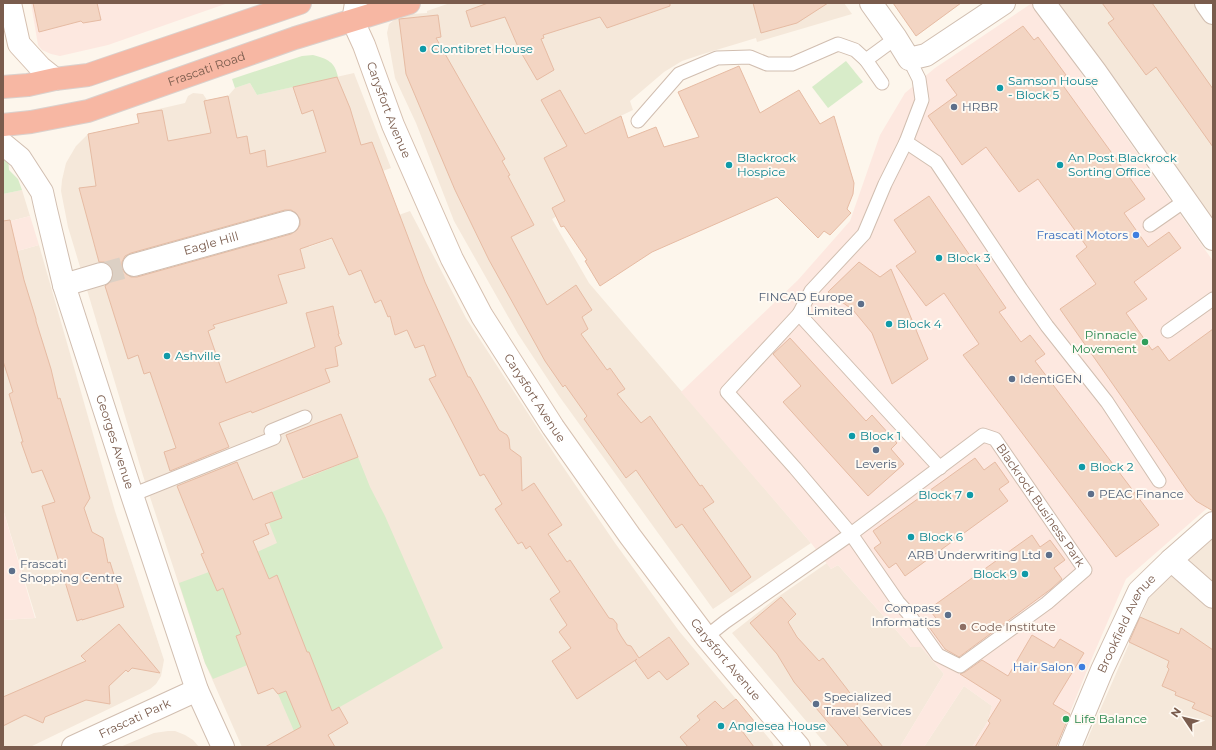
<svg xmlns="http://www.w3.org/2000/svg" width="1216" height="750" font-family="Montserrat,sans-serif">
  <style>
    .residential { fill: #f5e8da }
    .commercial { fill: #fde8e0 }
    .green { fill: #d8ecc9 }
    .building { fill: #f3d5c3; stroke: #e6bba3; fill-rule: evenodd }
    .lines { fill: none; stroke-linecap: round; stroke-linejoin: round }
    .street-tunnel { stroke: #dcd0c4; stroke-width: 22; stroke-dasharray: 22 11; stroke-linecap: butt }
    .lane-casing { stroke: #d1beb0; stroke-width: 15 }
    .street-casing { stroke: #d1beb0; stroke-width: 24 }
    .secondary-casing { stroke: #d6c0b0; stroke-width: 24 }
    .highway-casing { stroke: #dad1cd; stroke-width: 24 }
    .lane { stroke: #fff; stroke-width: 13 }
    .street { stroke: #fff; stroke-width: 22 }
    .secondary { stroke: #fff; stroke-width: 22 }
    .highway { stroke: #f7b7a3; stroke-width: 22 }
    .culture-dot { fill: #0f9aa8; stroke: #fffaf3; stroke-width: 1.5 }
    .service-dot { fill: #5c6f8a; stroke: #fffaf3; stroke-width: 1.5 }
    .shop-dot { fill: #3f7fe0; stroke: #fffaf3; stroke-width: 1.5 }
    .leisure-dot { fill: #2e9e5b; stroke: #fffaf3; stroke-width: 1.5 }
    .education-dot { fill: #8d6e63; stroke: #fffaf3; stroke-width: 1.5 }
    .labels { text-anchor: middle; stroke-width: 4; stroke-linejoin: round; paint-order: stroke }
    .culture-label { font-size: 12px; fill: #0d838f; stroke: #fffaf3; text-anchor: start }
    .street-label { font-size: 12px; fill: #7a5c4d; stroke: #fffaf3 }
    .service-label { font-size: 12px; fill: #4e5e75; stroke: #fffaf3; text-anchor: start }
    .shop-label { font-size: 12px; fill: #366cbe; stroke: #fffaf3; text-anchor: end }
    .leisure-label { font-size: 12px; fill: #27864d; stroke: #fffaf3; text-anchor: end }
    .education-label { font-size: 12px; fill: #785e54; stroke: #fffaf3; text-anchor: start }
  </style>
  <rect width="100%" height="100%" fill="#fdf6ec"/>
  <g class="residential">
    <polygon points="450,3 844,3 852,14 757,42 756,38 703,54 682,61 664,72 630,101 633,110 585,133 611,186 552,219 589,283 811,543 713,609 559,396 518,334 454,221 416,123 395,78 387,33 389,24 398,17 412,14 427,13 427,11"/>
    <polygon points="1058,3 1213,3 1213,223"/>
    <polygon points="354,73 391,168 292,203 309,247 410,211 466,318 557,458 615,543 679,631 772,742 774,747 242,747 205,663 145,482 68,227 61,191 62,180 66,163 76,146 88,134 139,123 137,114 185,103 188,96 193,93 203,94 207,100 228,96 235,88 250,83 257,95"/>
    <polygon points="22,190 30,216 3,223 3,194"/>
    <polygon points="39,245 115,511 164,660 161,676 156,684 150,689 30,747 3,747 3,620 36,618 3,509 3,255"/>
    <polygon points="1213,537 1213,747 1084,747 1149,598 1160,582"/>
    <polygon points="827,563 831,569 838,565 911,647 921,647 944,674 900,747 828,747 732,633 775,599"/>
    <polygon points="964,686 992,706 988,721 972,747 924,747"/>
    <polygon points="168,731 175,731 185,735 193,740 199,747 120,747 154,733"/>
  </g>
  <g class="commercial">
    <polygon points="31,3 228,3 108,45 60,56 51,54 42,50 38,45"/>
    <polygon points="1032,3 1035,3 1083,76 1213,261 1213,503 1126,579 1092,658 1056,747 972,747 988,721 992,706 964,686 924,747 900,747 944,674 921,647 911,647 838,565 831,569 811,543 681,392 798,280 850,221 880,135 905,93 935,68"/>
    <polygon points="30,216 39,245 3,255 3,223"/>
    <polygon points="3,509 7,523 35,618 3,620"/>
  </g>
  <g class="green">
    <path d="M313,55C328,59 335,62 338,77L257,95L250,83L235,88L232,79L302,56Z"/>
    <polygon points="846,61 863,82 828,108 812,87"/>
    <polygon points="3,153 8,157 9,170 18,179 22,190 3,194"/>
    <polygon points="358,457 370,487 385,516 443,648 324,716 310,722 294,731 278,694 319,679 309,652 288,660 284,650 213,679 205,663 179,583 209,572 217,591 265,570 257,552 277,543 269,523 282,518 272,492"/>
  </g>
  <g class="building">
    <polygon points="33,3 97,3 101,20 83,23 81,21 39,32"/>
    <polygon points="488,3 670,3 670,6 607,28 600,17 543,35 544,38 541,39 554,70 537,80 519,49 505,17 471,27 466,11"/>
    <polygon points="753,3 828,3 797,23 761,33"/>
    <polygon points="893,3 961,3 916,36"/>
    <polygon points="1102,3 1152,3 1213,89 1213,147 1156,67 1146,75 1108,23 1114,19"/>
    <polygon points="438,15 441,37 436,38 505,159 502,161 510,175 508,176 534,225 511,237 513,241 547,305 576,285 592,310 582,317 588,329 581,334 607,370 610,368 625,389 617,394 641,423 650,416 700,486 702,485 714,502 703,509 751,577 731,592 682,524 676,528 636,470 626,478 584,419 587,416 565,385 563,387 545,361 489,260 455,190 406,74 399,19"/>
    <polygon points="1023,26 1034,40 1038,37 1066,75 1059,80 1145,199 1124,213 1148,247 1169,232 1181,248 1134,282 1147,299 1126,313 1152,350 1158,346 1169,361 1213,329 1213,511 1196,501 1188,492 1159,450 1060,309 1096,284 1076,256 1087,247 1038,179 1019,192 986,147 962,165 928,116 957,95 946,80"/>
    <polygon points="739,66 760,113 799,90 820,124 834,116 854,183 853,194 847,209 851,213 830,235 824,231 818,238 777,197 652,252 600,286 585,261 587,260 564,226 561,227 552,208 565,201 544,158 567,146 541,100 560,90 585,134 621,116 628,138 656,127 664,147 699,137 678,92"/>
    <path d="M337,77L350,108L361,145L372,142L425,282L468,377H470L499,430L507,435L509,439L510,449L521,457L522,491L534,483L562,525L548,534L567,562L570,560L609,618L613,619L617,624V629L621,636L627,645L631,646L639,658L669,637L689,664L667,680L659,671L648,679L635,661L637,659L577,699L552,661L571,648L559,632L567,625L550,599L560,592L530,546L526,549L522,542L518,544L495,509L502,504L484,474L480,476L448,414L429,379L436,376L424,345L415,348L407,330L395,335L390,316L388,317L381,300L375,303L361,270L349,275L332,238L300,249L305,268L278,275L287,303L213,325L215,328L208,331L226,383L315,347L306,313L333,306L339,334H338L342,344L335,347L338,366L325,369L330,382L252,413L251,411L219,423L229,447L170,471L164,452L176,448L150,372L144,374L138,355L128,359L105,286L110,282L113,277V271L109,265L104,262H99L79,188L96,186L88,134L139,123L137,114L162,110L168,141L211,133L204,101L228,96L237,138L247,136L250,154L265,150L267,167L326,152L313,110L302,114L293,87ZM285,210H291L296,213L300,219V225L297,230L291,234L137,277H131L126,274L122,269V262L125,256L131,253Z"/>
    <polygon points="929,196 1006,308 999,312 1021,342 1030,335 1045,354 1035,361 1159,525 1116,557 963,355 979,344 944,293 926,306 896,266 916,252 894,220"/>
    <polygon points="10,220 24,280 36,319 36,321 51,369 58,399 60,398 90,498 84,508 92,532 103,538 108,563 110,562 124,607 82,620 82,619 77,621 42,506 55,502 42,470 32,473 21,442 23,442 9,394 13,392 3,361 3,221"/>
    <polygon points="859,262 880,277 891,269 928,359 892,384 872,333 853,310 828,292"/>
    <polygon points="790,338 866,421 872,415 897,443 891,449 904,464 868,496 783,402 801,386 773,354"/>
    <polygon points="341,414 358,457 303,478 286,435"/>
    <polygon points="975,458 984,470 995,462 1009,482 999,489 1008,501 905,576 896,563 889,568 874,548 881,543 873,531"/>
    <polygon points="237,462 253,500 272,492 282,518 265,524 269,534 253,541 269,579 277,575 307,652 309,652 332,711 339,707 348,723 328,735 335,747 265,747 301,727 286,691 278,694 273,688 258,694 236,636 241,634 223,588 217,591 201,554 204,553 177,486"/>
    <polygon points="1032,535 1040,547 1050,540 1065,560 1054,568 1062,579 1051,589 959,657 945,649 929,627 938,621 929,609"/>
    <polygon points="781,597 796,614 788,622 797,637 819,661 823,658 847,689 858,704 852,709 883,747 849,747 794,682 777,654 750,623"/>
    <polygon points="1140,617 1179,634 1181,628 1213,650 1213,717 1192,708 1195,703 1175,695 1176,692 1162,686 1169,669 1167,667 1169,661 1129,642"/>
    <polygon points="119,624 160,673 132,668 128,672 126,670 109,686 110,704 86,700 45,717 43,723 25,715 3,726 3,697 86,661 81,656"/>
    <polygon points="1032,635 1054,648 1060,639 1084,653 1053,704 1070,714 1056,747 975,747 990,723 988,721 1001,700 960,674 965,672 982,660 1008,676"/>
    <polygon points="736,699 754,721 742,731 754,747 688,747 680,737 700,720 697,716 715,701 723,709"/>
  </g>
  <g class="lines">
    <polyline class="street-tunnel" points="101,274 134,265"/>
    <defs>
      <g id="lane">
        <polyline points="909,59 919,79 922,100 906,142 936,162 1021,289 1047,326 1107,402 1159,481"/>
        <polyline points="882,83 866,60 896,38"/>
        <polyline points="638,121 679,74 717,58 750,57 767,64 792,64 838,44 855,50 866,60"/>
        <polyline points="906,142 885,184 864,234 811,291 799,314 940,468"/>
        <polyline points="1150,225 1186,200"/>
        <polyline points="1168,331 1213,299"/>
        <polyline points="132,495 274,438 271,431 305,417"/>
        <path id="s1" d="M706,637L725,622L851,534L983,435L995,439L1085,570L1047,603L960,666L938,655L908,613L898,602L851,534L795,468L727,392L799,314"/>
      </g>
      <g id="street">
        <polyline points="871,3 896,38 909,59 926,55 1004,3"/>
        <polyline points="1044,3 1095,71 1213,239"/>
        <polyline points="1206,3 1213,13"/>
        <path id="s2" d="M3,144L20,158L42,192L46,210L64,285L132,495L197,690L223,747"/>
        <path id="s3" d="M134,265L288,222"/>
        <polyline points="64,285 101,274"/>
        <polyline points="1171,560 1213,597"/>
        <path id="s4" d="M73,747L197,690"/>
        <path id="s5" d="M1070,747L1102,670L1139,591L1171,560L1213,523"/>
      </g>
      <g id="secondary">
        <polyline points="10,3 19,44 40,67 55,79"/>
        <path id="s6" d="M356,3L353,21L364,45L393,125L452,259L482,316L553,427L630,536L706,637L799,747"/>
      </g>
      <g id="highway">
        <polyline points="3,87 28,85 55,79 88,75 300,3"/>
        <path id="s7" d="M3,125L31,122L88,111L295,38L409,3"/>
      </g>
    </defs>
    <use href="#lane" class="lane-casing"/>
    <use href="#street" class="street-casing"/>
    <use href="#secondary" class="secondary-casing"/>
    <use href="#highway" class="highway-casing"/>
    <use href="#lane" class="lane"/>
    <use href="#street" class="street"/>
    <use href="#secondary" class="secondary"/>
    <use href="#highway" class="highway"/>
  </g>
  <g class="culture-dot">
    <circle cx="423" cy="49" r="4"/>
    <circle cx="1000" cy="88" r="4"/>
    <circle cx="729" cy="165" r="4"/>
    <circle cx="1060" cy="165" r="4"/>
    <circle cx="939" cy="258" r="4"/>
    <circle cx="889" cy="324" r="4"/>
    <circle cx="167" cy="356" r="4"/>
    <circle cx="852" cy="436" r="4"/>
    <circle cx="1082" cy="467" r="4"/>
    <circle cx="970" cy="495" r="4"/>
    <circle cx="911" cy="537" r="4"/>
    <circle cx="1025" cy="574" r="4"/>
    <circle cx="721" cy="726" r="4"/>
  </g>
  <g class="service-dot">
    <circle cx="954" cy="107" r="4"/>
    <circle cx="861" cy="304" r="4"/>
    <circle cx="1012" cy="379" r="4"/>
    <circle cx="876" cy="450" r="4"/>
    <circle cx="1091" cy="494" r="4"/>
    <circle cx="1049" cy="555" r="4"/>
    <circle cx="12" cy="571" r="4"/>
    <circle cx="948" cy="615" r="4"/>
    <circle cx="816" cy="704" r="4"/>
  </g>
  <g class="shop-dot">
    <circle cx="1136" cy="235" r="4"/>
    <circle cx="1082" cy="667" r="4"/>
  </g>
  <g class="leisure-dot">
    <circle cx="1145" cy="342" r="4"/>
    <circle cx="1066" cy="719" r="4"/>
  </g>
  <circle class="education-dot" cx="963" cy="627" r="4"/>
  <g class="labels">
    <g class="culture-label">
      <text x="431" y="53">Clontibret House</text>
      <text x="1008" y="85">Samson House<tspan x="1008" dy="14">- Block 5</tspan></text>
      <text x="737" y="162">Blackrock<tspan x="737" dy="14">Hospice</tspan></text>
      <text x="1068" y="162">An Post Blackrock<tspan x="1068" dy="14">Sorting Office</tspan></text>
      <text x="947" y="262">Block 3</text>
      <text x="897" y="328">Block 4</text>
      <text x="175" y="360">Ashville</text>
      <text x="860" y="440">Block 1</text>
      <text x="1090" y="471">Block 2</text>
      <text x="962" y="499" text-anchor="end">Block 7</text>
      <text x="919" y="541">Block 6</text>
      <text x="1017" y="578" text-anchor="end">Block 9</text>
      <text x="729" y="730">Anglesea House</text>
    </g>
    <g class="street-label">
      <text dy="4" stroke="none"><textPath href="#s7" startOffset="212">Frascati Road</textPath></text>
      <text dy="4" stroke="none"><textPath href="#s6" startOffset="114">Carysfort Avenue</textPath></text>
      <text dy="4" stroke="none"><textPath href="#s3" startOffset="80">Eagle Hill</textPath></text>
      <text dy="4" stroke="none"><textPath href="#s6" startOffset="438">Carysfort Avenue</textPath></text>
      <text dy="4" stroke="none"><textPath href="#s2" startOffset="323">Georges Avenue</textPath></text>
      <text dy="4" stroke="none"><textPath href="#s1" startOffset="436">Blackrock Business Park</textPath></text>
      <text dy="4" stroke="none"><textPath href="#s5" startOffset="136">Brookfield Avenue</textPath></text>
      <text dy="4" stroke="none"><textPath href="#s6" startOffset="762">Carysfort Avenue</textPath></text>
      <text dy="4" stroke="none"><textPath href="#s4" startOffset="68">Frascati Park</textPath></text>
    </g>
    <g class="service-label">
      <text x="962" y="111">HRBR</text>
      <text x="853" y="301" text-anchor="end">FINCAD Europe<tspan x="853" dy="14">Limited</tspan></text>
      <text x="1020" y="383">IdentiGEN</text>
      <text x="876" y="468" text-anchor="middle">Leveris</text>
      <text x="1099" y="498">PEAC Finance</text>
      <text x="1041" y="559" text-anchor="end">ARB Underwriting Ltd</text>
      <text x="20" y="568">Frascati<tspan x="20" dy="14">Shopping Centre</tspan></text>
      <text x="940" y="612" text-anchor="end">Compass<tspan x="940" dy="14">Informatics</tspan></text>
      <text x="824" y="701">Specialized<tspan x="824" dy="14">Travel Services</tspan></text>
    </g>
    <g class="shop-label">
      <text x="1128" y="239">Frascati Motors</text>
      <text x="1074" y="671">Hair Salon</text>
    </g>
    <g class="leisure-label">
      <text x="1137" y="339">Pinnacle<tspan x="1137" dy="14">Movement</tspan></text>
      <text x="1074" y="723" text-anchor="start">Life Balance</text>
    </g>
    <g class="education-label">
      <text x="971" y="631">Code Institute</text>
    </g>
  </g>
  <rect width="1216" height="750" fill="none" stroke="#7a5c4d" stroke-width="8"/>
  <g transform="translate(1184 718) rotate(305)" stroke="#fffaf3" stroke-width="3" paint-order="stroke">
  <path d="M0-3L7 15L0 10L-7 15Z" fill="#7a5c4d"/>
  <text y="-6" font-size="11" font-weight="bold" text-anchor="middle" fill="#7a5c4d">N</text>
  </g>
</svg>
